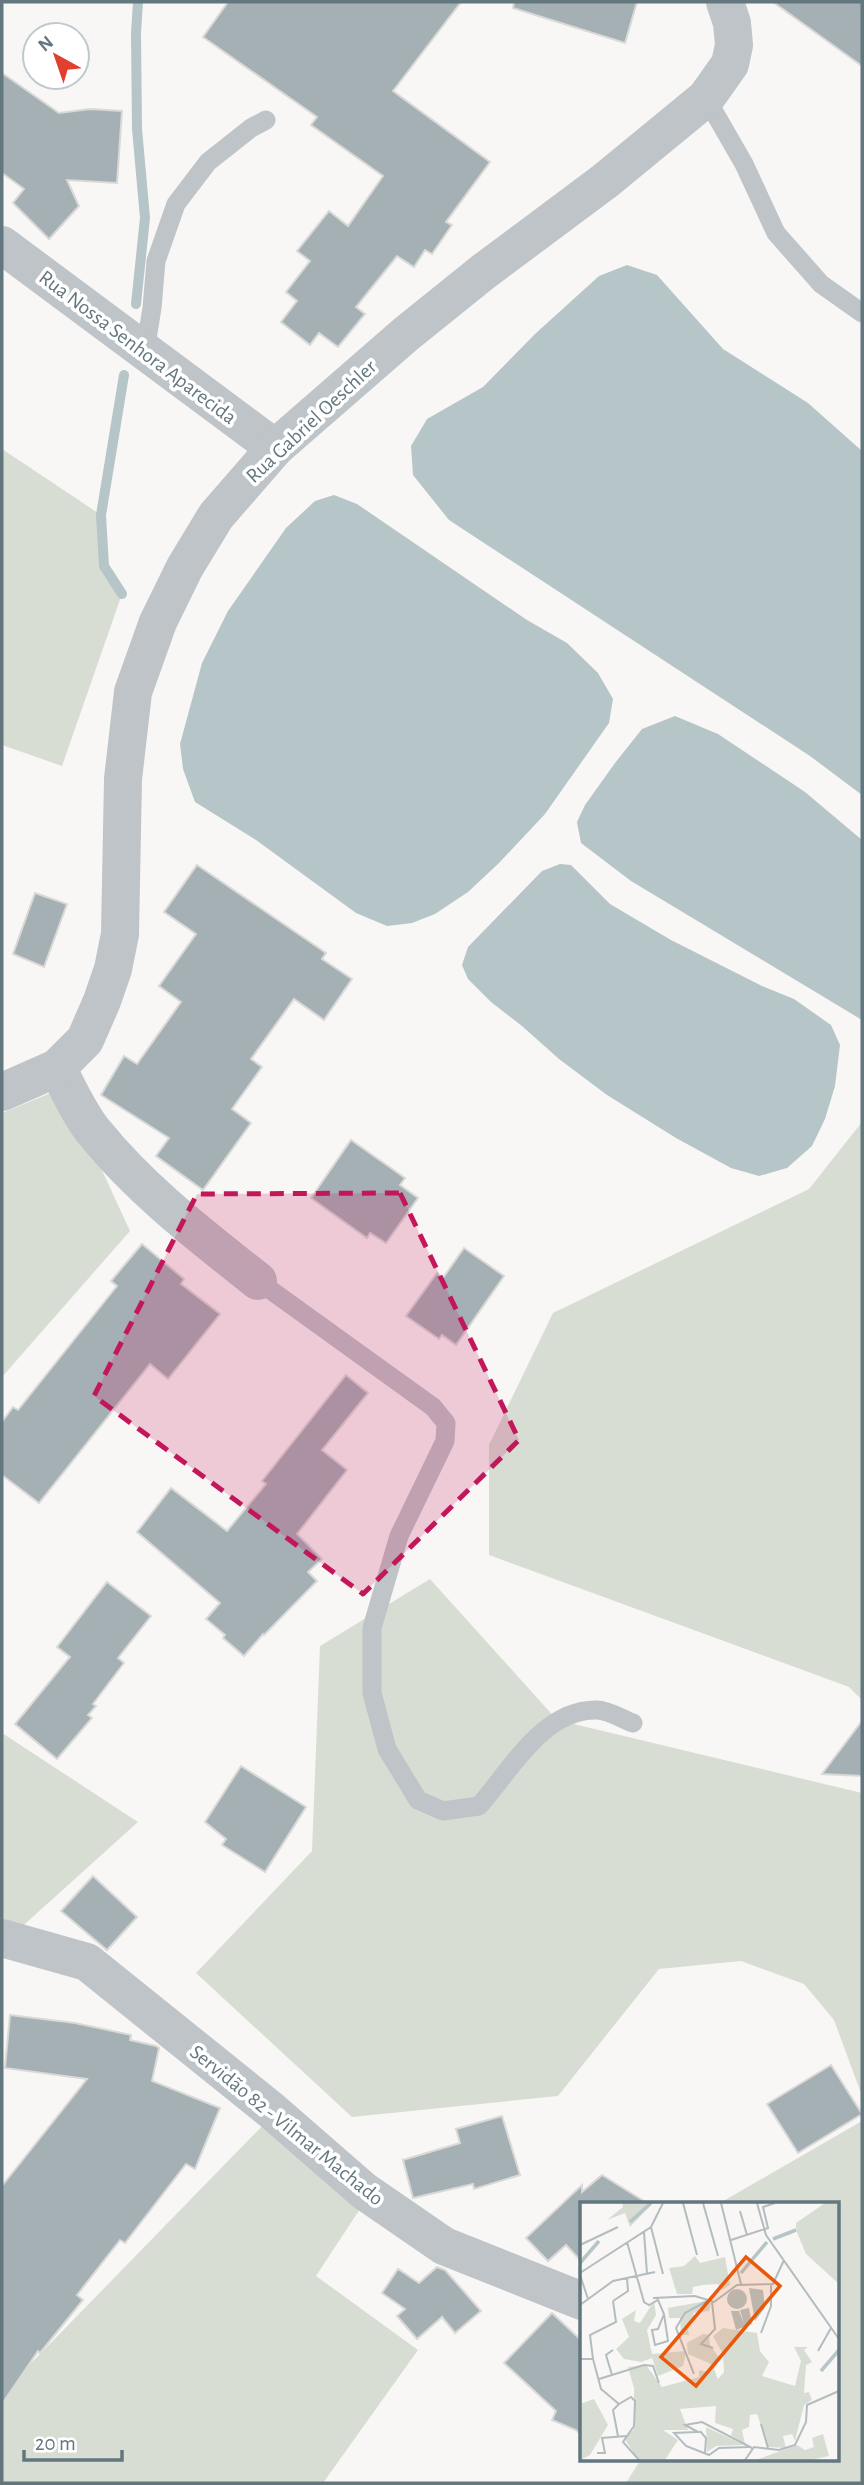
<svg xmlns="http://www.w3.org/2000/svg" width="864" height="2485" font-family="'Alegreya Sans',sans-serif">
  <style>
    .green { fill: #d8ddd4 }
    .water { fill: #b6c5c7 }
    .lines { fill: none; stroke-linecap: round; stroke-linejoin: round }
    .stream { stroke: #b6c5c7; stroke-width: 10 }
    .building { fill: #a5b0b4; stroke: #d9d9d7; stroke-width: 2 }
    .lane { stroke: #bec4c7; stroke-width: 19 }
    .street { stroke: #bec4c7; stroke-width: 38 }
    .marked { fill: #c2185b; fill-opacity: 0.2; stroke: #c2185b; stroke-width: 5; stroke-dasharray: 14 9; stroke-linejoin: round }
    .labels { text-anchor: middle; stroke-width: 7; stroke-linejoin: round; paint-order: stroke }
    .street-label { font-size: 21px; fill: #63777f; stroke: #fff }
    .inset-river { fill: none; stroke: #b6c5c7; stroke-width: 3.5 }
    .inset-road { fill: none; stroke: #b3bcbf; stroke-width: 2 }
    .view { fill: #e8590c; fill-opacity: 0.15; stroke: #e8590c; stroke-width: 3.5 }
    .inset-edge { fill: none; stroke: #63777f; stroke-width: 3.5 }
  </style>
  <rect width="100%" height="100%" fill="#f8f7f5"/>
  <g class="green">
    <polygon points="2,449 101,515 104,566 122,594 62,766 2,745"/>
    <polygon points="58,1090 88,1140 130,1231 2,1377 2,1113"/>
    <polygon points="862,1122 862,1700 849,1687 489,1555 489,1445 553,1313 809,1189"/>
    <polygon points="430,1579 557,1720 862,1793 862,2096 834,2020 804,1984 741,1961 659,1969 558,2096 352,2117 196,1973 312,1851 320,1646"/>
    <polygon points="2,1733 138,1822 16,1932 2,1930"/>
    <polygon points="269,2119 362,2206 316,2276 418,2350 323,2483 2,2483 2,2393"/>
    <polygon points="862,2121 862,2483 626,2483 641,2459 838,2459 838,2203 720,2203"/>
  </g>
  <g class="water">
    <polygon points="627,265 657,275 723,349 808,403 862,451 862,795 810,756 449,520 413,475 411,446 427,419 483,387 535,334 599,276"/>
    <polygon points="334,495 357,504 527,620 567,643 598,673 613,699 609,723 545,814 499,863 468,892 435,914 412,923 387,926 356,913 256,840 195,802 183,769 180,744 202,663 228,611 286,528 315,501"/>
    <polygon points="675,716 718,734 805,792 862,840 862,1020 631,881 581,843 577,822 585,805 615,763 642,729"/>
    <polygon points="560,864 571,865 610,904 671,940 762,986 794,999 831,1025 840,1045 835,1086 825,1119 812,1146 787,1168 759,1176 731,1168 676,1138 607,1095 559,1059 522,1026 491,1002 468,979 462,965 468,947 542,871"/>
  </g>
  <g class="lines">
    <g class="stream">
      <polyline points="136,304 145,218 137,129 136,33 138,2"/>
      <polyline points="122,594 104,566 101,515 124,375"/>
    </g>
  </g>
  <g class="building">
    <polygon points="228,2 461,2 393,91 490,162 446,222 452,225 432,254 425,250 414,267 397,256 356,307 365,314 338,347 319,333 310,345 281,322 297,301 286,292 310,261 297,251 329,211 348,226 383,176 311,125 317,117 203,37"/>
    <polygon points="514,2 637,2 625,43 513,8"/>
    <polygon points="773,2 862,2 862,66"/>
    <polygon points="2,73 59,113 90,109 122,111 117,183 67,180 79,206 49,239 13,203 24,189 2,173"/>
    <polygon points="197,865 326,953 322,959 352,979 324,1020 294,999 251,1059 262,1067 232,1109 251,1123 203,1190 156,1156 169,1138 101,1095 124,1056 137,1064 181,1002 159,986 196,934 164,912"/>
    <polygon points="35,893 67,904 44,967 13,954"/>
    <polygon points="351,1140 405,1178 400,1185 418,1198 386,1243 370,1233 367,1238 311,1198"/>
    <polygon points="142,1244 184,1279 181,1284 220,1314 168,1379 150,1364 39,1503 2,1475 2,1422 13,1407 18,1410 117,1286 111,1281"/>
    <polygon points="464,1248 504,1276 456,1345 442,1335 439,1339 406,1316 437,1273 443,1278"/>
    <polygon points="346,1375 368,1393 322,1450 347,1470 297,1534 322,1559 308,1572 317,1581 264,1635 263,1634 244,1656 223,1638 225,1635 206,1619 220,1603 137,1532 171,1488 227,1531 266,1484 262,1481"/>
    <polygon points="107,1582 151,1616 118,1658 124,1663 93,1704 96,1706 88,1715 92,1718 57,1759 15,1724 70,1657 57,1647"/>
    <polygon points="862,1721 862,1776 822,1774"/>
    <polygon points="241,1766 306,1807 265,1872 222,1845 226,1839 205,1822"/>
    <polygon points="93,1876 137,1917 107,1950 61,1911"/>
    <polygon points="10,2015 75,2023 131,2035 130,2040 156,2046 159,2048 152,2081 220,2108 195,2169 186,2164 125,2243 120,2240 77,2295 83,2300 40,2353 38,2351 2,2404 2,2186 87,2079 5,2068"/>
    <polygon points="831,2065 862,2114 798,2153 767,2104"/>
    <polygon points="502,2116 520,2175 474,2189 473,2184 413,2198 403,2160 460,2143 456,2129"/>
    <polygon points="602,2175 647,2203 582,2203 582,2262 566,2245 548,2261 526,2238 582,2185 582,2192"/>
    <polygon points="437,2267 445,2270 481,2311 455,2333 442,2317 417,2339 397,2316 405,2309 382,2293 398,2269 419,2283"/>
    <polygon points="552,2313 582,2341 582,2436 576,2430 552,2420 556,2411 504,2363"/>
  </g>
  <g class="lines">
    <g class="lane">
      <polyline points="706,98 744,164 776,233 821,284 862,313"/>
      <polyline points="145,351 152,308 156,261 176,204 208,162 251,128 266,120"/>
      <path d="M258,1281L433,1407L446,1423L445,1441L399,1536L372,1628V1693L387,1749L418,1800L443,1811L479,1806C511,1770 543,1709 597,1710C608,1710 622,1719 633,1723"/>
    </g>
    <g class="street">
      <polyline points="2,245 275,448"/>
      <path d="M57,1068C69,1089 79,1114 95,1133C141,1190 200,1235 258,1281"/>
      <polyline points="2,1092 57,1068 85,1040 102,1001 113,969 120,934 123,779 133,692 158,622 185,567 216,516 275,448 406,334 483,272 605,181 706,98 730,64 734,45 732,23 725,2"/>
      <polyline points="2,1938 87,1962 271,2110 364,2191 444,2246 582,2301"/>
    </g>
  </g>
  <path class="marked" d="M400,1193L519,1440L363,1594L94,1396L197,1194Z"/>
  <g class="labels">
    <g class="street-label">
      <text transform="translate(138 347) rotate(37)" y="7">Rua Nossa Senhora Aparecida</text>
      <text transform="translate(311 421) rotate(-43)" y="7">Rua Gabriel Oeschler</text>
      <text transform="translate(287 2125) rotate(39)" y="7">Servidão 82 - Vilmar Machado</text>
    </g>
  </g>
  <g transform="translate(580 2202)">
    <rect width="259" height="259" fill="#f8f7f5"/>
    <path d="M42,1H73L50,25L45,11L27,18L43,5ZM245,1H259V82L226,52L216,28V21ZM115,54L120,61L145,55L150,83L142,88L138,82L123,83L113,85L112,92H97L89,66L104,64ZM74,99L76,113L67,128L72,152L105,149V156L103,164L78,174L72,156L61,160L44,157L36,147L49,135L42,117L56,108L54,119L60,121ZM126,99L131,101L129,109L113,111L115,116L107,123L109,133H101L100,116H89L88,106ZM143,126L177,131L180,149L189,160L182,174L215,184L221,159L214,145H228L224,148L232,160L226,163L224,191L229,190L232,198L224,203L215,239L212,232L203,234L206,246L188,245L177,212L170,213L169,225L162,228L165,242L151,233L153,227L135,221L136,204L100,207L108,228H83L98,238L85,258H58L45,237L54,227V186L48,165L66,163L82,185L119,175V168L129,170L131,162L108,152L107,141L123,132L129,133L130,143L140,157L134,167L138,177L144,170L143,152L133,134ZM14,197L28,223L10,253L0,258V202ZM126,225L164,243L136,244L127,250ZM243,232L249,254L231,258H176L217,243L225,248L234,245L232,236Z" fill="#d8ddd4"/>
    <path d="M169,86L183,88L185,106L175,119ZM147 97a10 10 0 1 1 20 0a10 10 0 1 1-20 0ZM169,106L172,122L156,128L151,109H159L164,122L160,108Z" fill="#b6c5c7"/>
    <path class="inset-river" d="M50,20L71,1M193,37L216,28M0,61L19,39M161,71L187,40M241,169L259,148"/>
    <path class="inset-road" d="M103,1L117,53M123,1L138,54M141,1L161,82M177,1L186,33L259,137M160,9L167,33M71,25L83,72M64,30L67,72M151,38L188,26L183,5L195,1M47,40L64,100L69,103L78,98L84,112L88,139L75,143L72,128L78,127L84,112M0,43L38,25M0,71L71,25L83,1M0,73L8,97M73,96L115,94L134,100L157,83L193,82L204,58M33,99L48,89L47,76M132,100L135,127L121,142L133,146M0,103L33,79L75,70M181,131L191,104V83M238,149L251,126M0,157H13L21,187L39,202M13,157L10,133L36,120L33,99M114,172L96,126L105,111L127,99M32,173L26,153L33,148M19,177L64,163L73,164L79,181M39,202L51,195L55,199L54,224L43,240L59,258M181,222L188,246M120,229L126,236L125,251M38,234L33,208L39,202M169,245L139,246L129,253L106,244L94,231L118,230L105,223L122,220L172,246M17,251H25L22,236L46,234M165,258L174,245L199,248L215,243L226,220L227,203L259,189"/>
    <path class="view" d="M166,55L200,84L116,184L81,155Z"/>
    <rect width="259" height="259" class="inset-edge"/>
  </g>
  <rect width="864" height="2485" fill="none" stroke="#63777f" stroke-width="7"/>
  <g transform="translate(56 56) rotate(320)"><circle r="33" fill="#ffffff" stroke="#c1c9cc" stroke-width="2"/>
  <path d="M0-5L12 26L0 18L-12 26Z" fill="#e0402d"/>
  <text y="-10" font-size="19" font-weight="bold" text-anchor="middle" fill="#63777f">N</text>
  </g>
  <path d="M24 2450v10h98v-10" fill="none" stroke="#63777f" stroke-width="3.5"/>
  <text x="35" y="2450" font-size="21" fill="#63777f" stroke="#ffffff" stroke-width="5" paint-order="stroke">20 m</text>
</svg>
